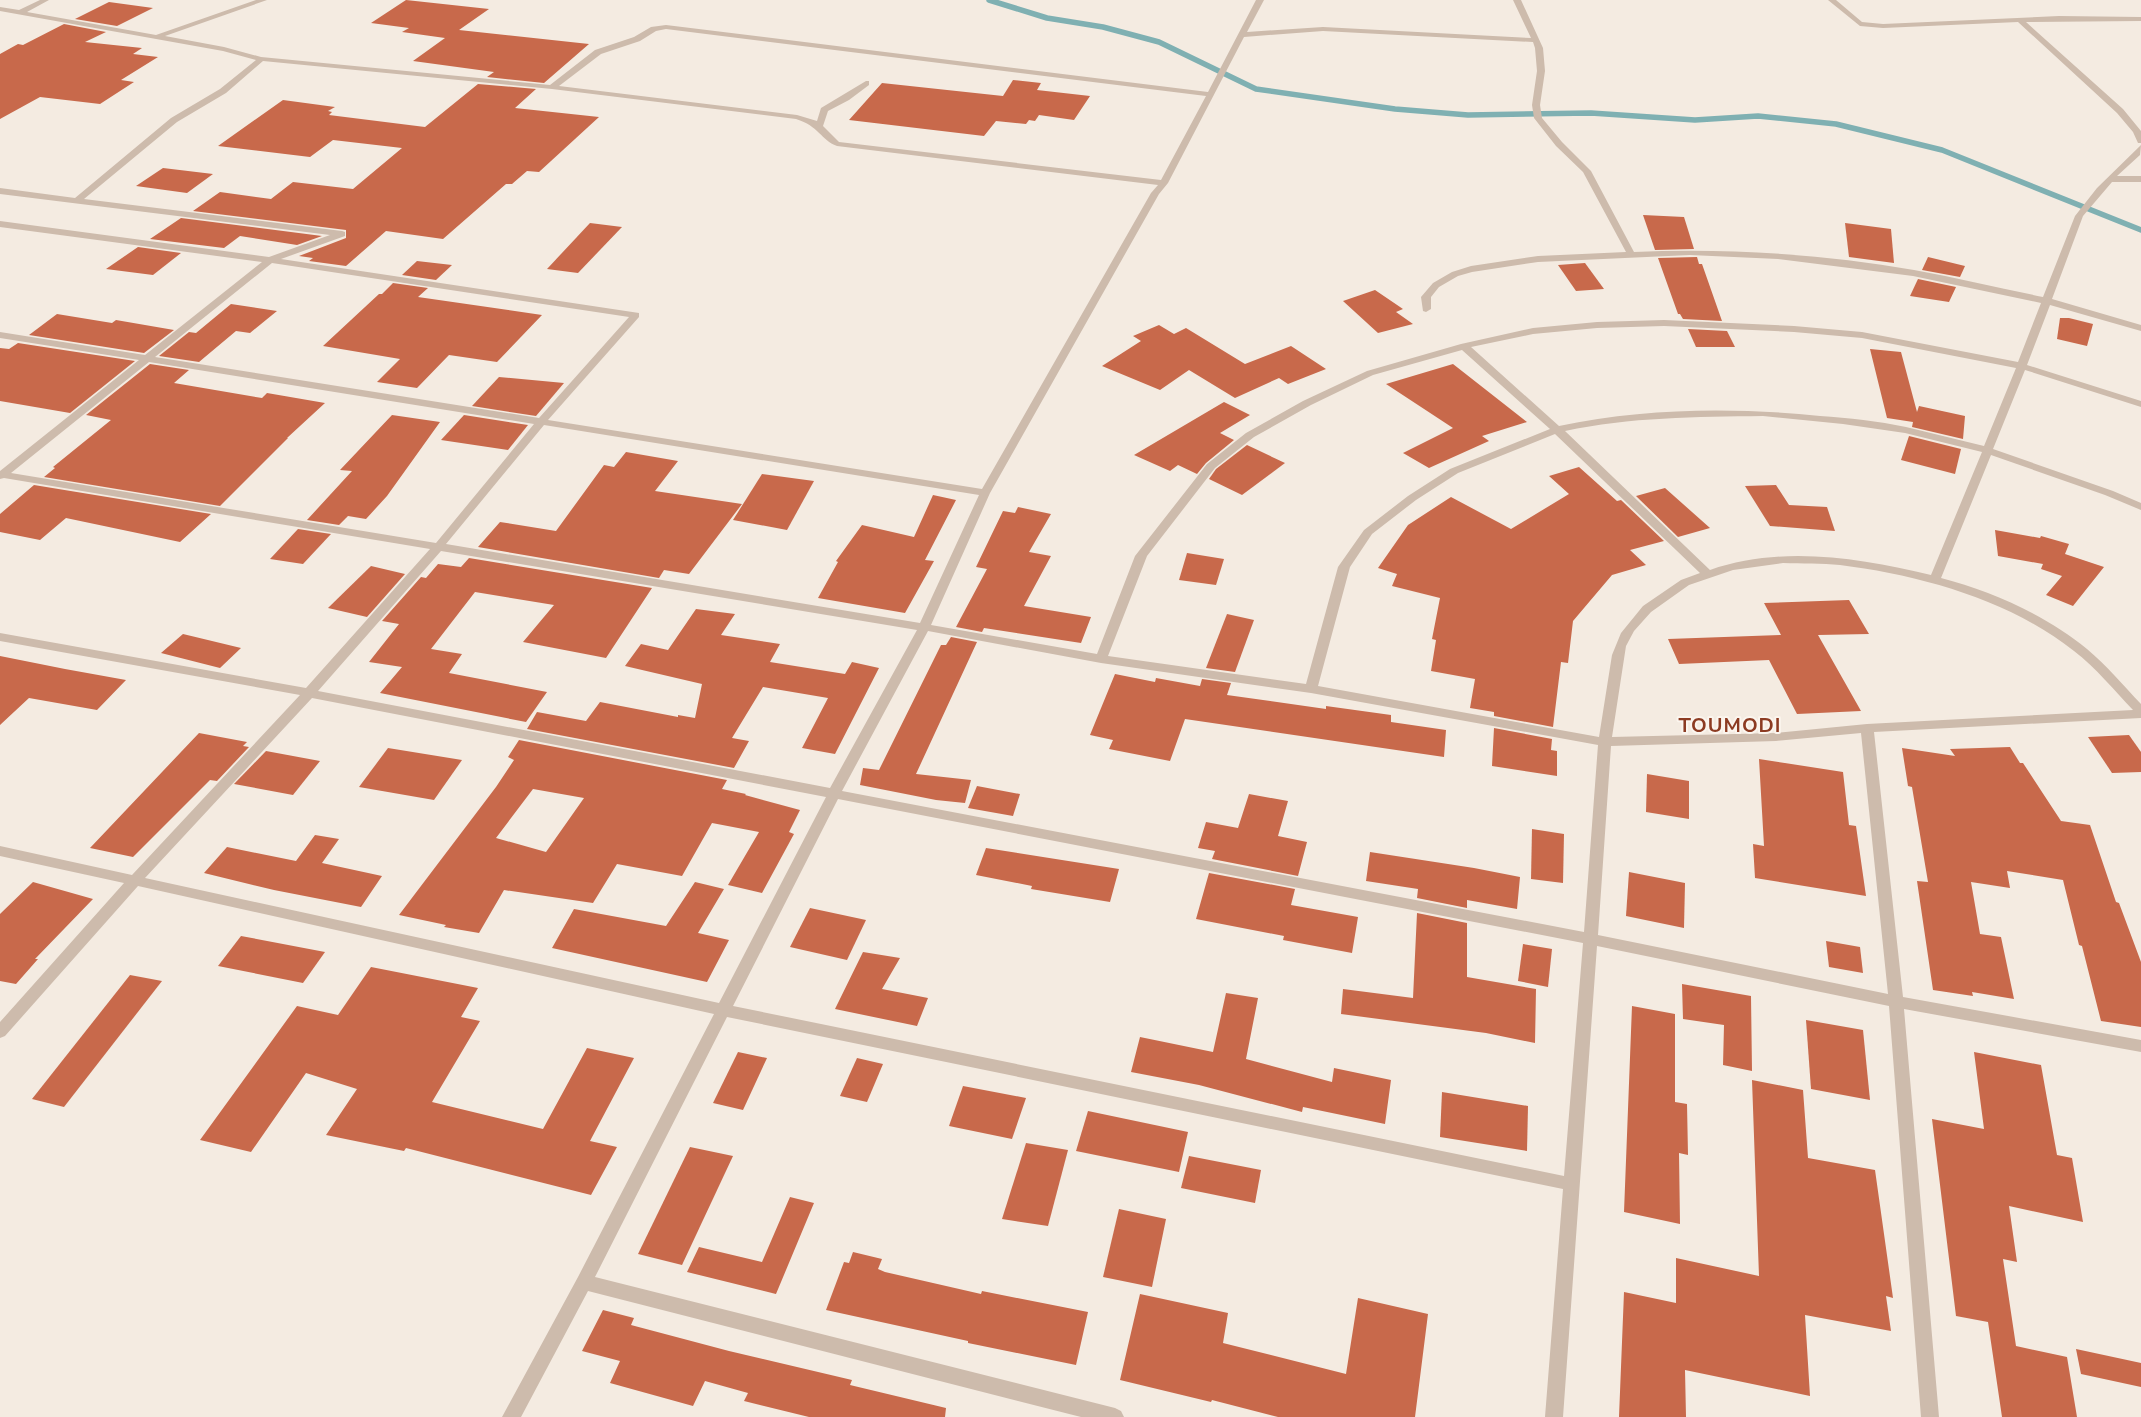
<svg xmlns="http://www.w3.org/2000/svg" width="2141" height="1417" font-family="'Nunito Sans',sans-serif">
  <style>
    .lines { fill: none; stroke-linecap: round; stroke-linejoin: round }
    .stream { stroke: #7fb0b2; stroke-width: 5.5 }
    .building { fill: #c8694b; fill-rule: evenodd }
    .street { fill: #cdbbac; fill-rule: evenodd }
    .labels { text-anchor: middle; stroke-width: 4; stroke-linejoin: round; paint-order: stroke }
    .district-label { font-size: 20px; font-weight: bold; letter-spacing: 1px; fill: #8c3b22; stroke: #fbf5ee }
  </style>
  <rect width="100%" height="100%" fill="#f4ebe1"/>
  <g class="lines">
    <polyline class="stream" points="989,0 1047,18 1103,27 1159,42 1256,89 1395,109 1468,115 1591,113 1695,120 1758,116 1836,124 1942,150 2141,230"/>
  </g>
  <g class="building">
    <polygon points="406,0 489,9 459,30 589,44 544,83 487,77 494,72 413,61 445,38 402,32 409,28 371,23"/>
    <polygon points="109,2 153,8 117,26 75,19"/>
    <polygon points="64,24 106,32 85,42 142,48 133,54 158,57 121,80 134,82 100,104 40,97 0,119 0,54 18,44 23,45"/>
    <polygon points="1013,80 1041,83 1037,90 1090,96 1074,120 1039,115 1035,121 1029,120 1026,124 996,121 984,136 849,120 882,83 1003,96"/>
    <polygon points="478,84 536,89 515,108 599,117 539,172 527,171 512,184 506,184 443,239 386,231 346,266 309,261 313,258 299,256 346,238 346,230 193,211 220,192 271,199 293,182 353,189 402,148 333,140 310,157 218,146 283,100 335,107 328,111 332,112 329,115 425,127"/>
    <polygon points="163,168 213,174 187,193 136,186"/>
    <polygon points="1643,215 1684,217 1694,249 1655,250"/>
    <polygon points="181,218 322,236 297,245 240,236 224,248 150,239"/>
    <polygon points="590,223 622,227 578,273 547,269"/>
    <polygon points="1845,223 1891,229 1894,263 1849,257"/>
    <polygon points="138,247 181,253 153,275 106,269"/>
    <polygon points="1697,257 1699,264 1702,264 1722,321 1683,319 1680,314 1678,314 1658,258"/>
    <polygon points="1928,257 1965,266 1960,277 1922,270"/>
    <polygon points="417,261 452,265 436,280 402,275"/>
    <polygon points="1585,263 1604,289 1576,291 1558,265"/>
    <polygon points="1918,279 1956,287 1949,302 1910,296"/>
    <polygon points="393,283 428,288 418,297 542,315 497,362 449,355 417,388 377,382 400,359 323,346 379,294 382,294"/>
    <polygon points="1375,290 1403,309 1396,312 1413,324 1378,333 1343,301"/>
    <polygon points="231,304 277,311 250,333 236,331 199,362 159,356 189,332 196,333"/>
    <polygon points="57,314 112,323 116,320 174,330 144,353 29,335"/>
    <polygon points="2060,318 2069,318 2093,324 2087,346 2057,339"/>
    <polygon points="1159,325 1174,334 1186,328 1245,364 1291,346 1326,369 1288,384 1279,378 1235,398 1189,370 1160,390 1102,366 1141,341 1133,336"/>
    <polygon points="1688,329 1727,331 1735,347 1696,347"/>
    <polygon points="18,343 135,361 70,413 0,401 0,348 9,349"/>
    <polygon points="1870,349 1901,352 1917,412 1919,406 1965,416 1963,439 1912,427 1913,422 1887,418"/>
    <polygon points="150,364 189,370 174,383 262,398 267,393 325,403 287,438 288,438 220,506 44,477 55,468 53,467 111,420 86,415"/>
    <polygon points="1453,364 1527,422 1482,436 1489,441 1429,468 1403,453 1453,428 1386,384"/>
    <polygon points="499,377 564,383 536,416 472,406"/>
    <polygon points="1224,402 1250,415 1220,433 1234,440 1206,463 1197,474 1178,465 1170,471 1134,455"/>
    <polygon points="392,415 440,422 387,496 366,519 348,516 339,525 307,520 352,471 340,470"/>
    <polygon points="464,415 528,425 508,450 441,440"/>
    <polygon points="1909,436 1961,449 1955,474 1901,460"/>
    <polygon points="1247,445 1285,463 1242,495 1209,479 1216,469"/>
    <polygon points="626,452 678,461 655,491 742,504 689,574 664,570 659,578 478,547 500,522 556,531 604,465 614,467"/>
    <polygon points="1579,467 1617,501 1621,500 1664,541 1630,550 1646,565 1612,575 1573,621 1568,663 1561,662 1553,727 1494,716 1494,712 1470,708 1475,679 1431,671 1436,640 1432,639 1440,598 1392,586 1397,574 1378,568 1408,525 1451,497 1511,529 1569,494 1549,476"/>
    <polygon points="762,474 814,481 787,530 733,520"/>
    <polygon points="34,485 211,514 180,542 66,518 40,540 0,532 0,514"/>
    <polygon points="1776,485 1789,505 1827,507 1835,531 1770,526 1745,486"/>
    <polygon points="1665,488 1710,528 1678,537 1636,496"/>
    <polygon points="933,495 956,500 925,560 934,561 905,613 818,598 838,562 836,561 862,525 914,537"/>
    <polygon points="1018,507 1051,514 1029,552 1051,556 1024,606 1091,617 1081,643 984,628 982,632 956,627 987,569 976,567 1003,511 1015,513"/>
    <polygon points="298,529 331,534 303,564 270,559"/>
    <polygon points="1995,530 2040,538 2041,536 2069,544 2065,554 2104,567 2073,606 2046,595 2062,576 2041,569 2043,564 1998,556"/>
    <polygon points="1187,553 1224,559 1216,585 1179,580"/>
    <polygon points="469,558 652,588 606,658 523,642 554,605 475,592 431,649 462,654 449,673 547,692 526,722 380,693 402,667 369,662 399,624 382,621 421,577 426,578 438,564 461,567"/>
    <polygon points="371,566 405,574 367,617 328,608"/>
    <polygon points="1849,600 1869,634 1818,635 1861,711 1797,714 1769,660 1679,664 1668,639 1781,635 1764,603"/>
    <polygon points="696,609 735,614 721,635 780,644 770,662 845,674 852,662 879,668 835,754 802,748 828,698 763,687 732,738 749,741 734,768 527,729 537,712 586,721 600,702 678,717 678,715 695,718 702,684 625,666 641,644 668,650"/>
    <polygon points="1227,614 1254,620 1235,672 1206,668"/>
    <polygon points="183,634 241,648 220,668 161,653"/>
    <polygon points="951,637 977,642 916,774 971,780 965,803 936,800 860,785 863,768 879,770 941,645 946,645"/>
    <polygon points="0,656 65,669 126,680 97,710 29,698 0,725"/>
    <polygon points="1115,674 1155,682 1156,678 1200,686 1202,679 1231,683 1227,695 1326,709 1326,706 1391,715 1391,722 1446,730 1444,757 1185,719 1170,761 1109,749 1113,740 1090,735"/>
    <polygon points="1494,728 1552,739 1551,750 1557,751 1557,776 1492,766"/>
    <polygon points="199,733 247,742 243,746 249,747 217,781 210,780 133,857 90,848"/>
    <polygon points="2129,735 2141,752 2141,772 2112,773 2088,737"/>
    <path d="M519,740L727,780L722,789L746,794L745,795L800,810L789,832L794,834L762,893L728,885L759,832L712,823L682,876L617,864L593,903L504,890L479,933L444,927L446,925L399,915L496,787L514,760L508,757ZM533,789L584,798L546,852L496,838Z"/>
    <polygon points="2010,747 2020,763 2023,763 2061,821 2090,825 2116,902 2119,903 2141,962 2141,1027 2101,1021 2082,946 2079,945 2063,880 2007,871 2010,888 1971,882 1980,934 2001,937 2014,999 1972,992 1973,996 1933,990 1917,881 1928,882 1912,787 1908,786 1902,748 1955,756 1950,749"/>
    <polygon points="388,748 462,760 434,800 359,787"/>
    <polygon points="266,751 320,761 293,795 234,784"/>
    <polygon points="1759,759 1843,772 1849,825 1856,826 1866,896 1755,878 1753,844 1764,846"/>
    <polygon points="1647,774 1689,781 1689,819 1646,812"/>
    <polygon points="977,786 1020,794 1013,816 968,808"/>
    <polygon points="1249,794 1288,801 1278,836 1307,842 1298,876 1212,859 1215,851 1198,848 1206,822 1238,828"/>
    <polygon points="1532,829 1564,834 1563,883 1531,879"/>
    <polygon points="315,835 339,839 322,863 382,876 361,907 274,890 204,873 227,847 296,861"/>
    <polygon points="986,848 1119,869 1110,902 1031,889 1032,886 976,875"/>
    <polygon points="1370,852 1474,868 1520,877 1517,909 1467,900 1467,908 1417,898 1418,889 1366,881"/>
    <polygon points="1629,872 1685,883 1684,928 1626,916"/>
    <polygon points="1209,873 1295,889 1291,905 1358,917 1352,953 1283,940 1284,936 1196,919"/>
    <polygon points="33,882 93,899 35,959 38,959 16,984 0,981 0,914"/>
    <polygon points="695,882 724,889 698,933 729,940 707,982 552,948 574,909 666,926"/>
    <polygon points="810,908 866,920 847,960 790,947"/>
    <polygon points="1417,913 1467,923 1467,977 1536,989 1535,1043 1486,1033 1341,1014 1343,989 1413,998"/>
    <polygon points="241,936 325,952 303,983 218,966"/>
    <polygon points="1826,941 1860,947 1863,973 1829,967"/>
    <polygon points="1523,944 1552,949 1548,987 1518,981"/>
    <polygon points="863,952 900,958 882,989 928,998 917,1026 835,1009"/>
    <polygon points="371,967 478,988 461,1017 480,1021 432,1102 543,1129 587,1048 634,1058 590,1141 617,1147 591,1195 406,1148 404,1151 326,1135 357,1089 306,1073 251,1152 200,1140 297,1006 338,1015"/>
    <polygon points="130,975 162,981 64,1107 32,1099"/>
    <polygon points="1682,984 1751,996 1752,1071 1723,1065 1724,1025 1683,1019"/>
    <polygon points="1226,993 1258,998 1246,1059 1332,1082 1334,1068 1391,1080 1385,1124 1303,1107 1302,1112 1199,1085 1131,1072 1140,1037 1213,1052"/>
    <polygon points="1632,1006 1675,1014 1675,1102 1687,1104 1688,1155 1679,1153 1680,1224 1624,1212"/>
    <polygon points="1806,1020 1863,1030 1870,1100 1811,1089"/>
    <polygon points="738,1052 767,1058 743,1110 713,1103"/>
    <polygon points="1974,1052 2041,1065 2057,1155 2072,1158 2083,1222 2009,1206 2017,1262 2003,1259 2016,1346 2067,1357 2077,1417 2002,1417 1988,1322 1956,1316 1932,1119 1984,1129"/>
    <polygon points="857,1058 883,1064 867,1102 840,1096"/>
    <polygon points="1752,1080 1803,1090 1808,1158 1875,1170 1893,1298 1886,1296 1891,1331 1805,1315 1810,1396 1685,1370 1686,1417 1619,1417 1624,1292 1676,1303 1676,1258 1759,1276"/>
    <polygon points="963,1086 1026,1098 1012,1139 949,1126"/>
    <polygon points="1442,1092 1528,1106 1527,1151 1440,1137"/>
    <polygon points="1088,1111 1188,1132 1179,1172 1076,1151"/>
    <polygon points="1026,1143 1068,1150 1048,1226 1002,1219"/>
    <polygon points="690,1147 733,1156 682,1265 638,1254"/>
    <polygon points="1189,1156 1261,1170 1255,1203 1181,1188"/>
    <polygon points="790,1197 814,1203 776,1294 687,1272 699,1247 762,1262"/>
    <polygon points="1119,1209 1166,1219 1152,1287 1103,1277"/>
    <polygon points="853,1252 882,1259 878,1269 885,1272 981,1294 982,1291 1088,1312 1076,1365 968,1343 968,1341 826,1310 844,1262 849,1263"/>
    <polygon points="1140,1294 1228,1313 1223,1343 1346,1374 1358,1298 1428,1314 1415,1417 1278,1417 1212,1400 1211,1402 1120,1380"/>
    <polygon points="603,1310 634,1318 631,1325 729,1351 852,1380 850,1385 946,1408 945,1417 809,1417 744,1401 748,1393 705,1381 693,1406 610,1383 620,1361 582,1351"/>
    <polygon points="2076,1349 2141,1363 2141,1387 2081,1374"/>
  </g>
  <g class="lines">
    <g class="street">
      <path d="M40,0H49L27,12L156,35L256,0H267L165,36L224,47L261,57L550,85L595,50L634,37L651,27L666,25L1208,92L1256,0H1264L1247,32L1323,27L1531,38L1513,0H1521L1543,48L1545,71L1540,105L1542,118L1562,142L1591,171L1634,252C1727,248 1822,254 1914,270C1957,278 2000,288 2043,297L2075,216L2097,188L2141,145L2140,155L2117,176H2141V182H2112L2083,216L2052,299L2141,325V331L2050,305L2027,365L2141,401V407L2025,370L1993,449L2113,491L2141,503V510L2105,495L1991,455L1941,578C1992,591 2047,616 2087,649C2107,666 2123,685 2141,704V718L1874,732L1903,997L2141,1040V1052L1904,1009L1939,1417H1921L1889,1006L1597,946L1563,1417H1545L1563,1189L727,1017L595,1277L1115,1408L1121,1411L1124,1417H1081L588,1291L521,1417H502L578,1277L714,1014L138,886L5,1036L0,1038V1022L124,883L0,856V846L132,875L300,695L0,641V633L306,688L430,549L4,478L0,479V471L139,360L0,338V332L145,355L262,262L0,227V221L269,257L330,235L0,194V188L75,198L171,118L220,89L256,60L223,51L0,11V7L19,10ZM666,29L1206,96L1161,180L839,142L823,126L828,111L849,100L869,85V81H866L821,108L817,121L797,115L559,86L601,54L640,41L656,31ZM1323,31L1533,42L1535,48L1537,71L1532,105L1534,118L1556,146L1583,172L1626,252L1538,256L1471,266L1452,272L1433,283L1421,297L1423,311L1426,312L1431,309V297L1439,287L1458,276L1472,272L1538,262L1690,255L1778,259L1913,276L2041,303L2018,362L1862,332L1794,326L1664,320L1597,322L1533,328L1461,344L1367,371L1303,401L1246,433L1207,464L1135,556L1097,654L931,625L990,493L1159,194L1168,183L1244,37ZM263,61L552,89L796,119C819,126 821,140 837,146L1158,185L1151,193L982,489L548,420L639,317V313L281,259L345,236V232L342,231L84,199L177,122L226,93ZM272,263L629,317L539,418L155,357ZM1664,326L1794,332L1862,338L2016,368L1984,446C1958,440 1932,433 1906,427C1878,421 1849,418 1820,416C1733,407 1644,408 1559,426L1471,347L1533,334L1597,328ZM1462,350L1550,429L1450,469L1408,496L1364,530L1338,567L1306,684L1108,656L1147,556L1215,468L1254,437L1311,405L1373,375ZM149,362L534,424L436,543L11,473ZM1763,416L1843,424L1905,433L1982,452L1931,575C1860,558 1781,545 1710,570L1565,431C1630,417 1696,417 1763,416ZM544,425L979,495L920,623L446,544ZM1555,434L1700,573L1681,580L1643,606L1621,633L1612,655L1599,737L1318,686L1350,567L1372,534L1416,500L1458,473ZM441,551L917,630L830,788L318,691ZM1783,563C1802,564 1822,563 1840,565C1920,575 2010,600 2074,651C2096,668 2114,690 2133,710L1867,724L1776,733L1612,737L1626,646L1634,631L1651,612L1689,585L1733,570ZM928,631L1101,663L1311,693L1598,745L1584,932L842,791ZM312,698L826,797L719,1003L145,878ZM1861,733L1888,994L1598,935L1611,746L1776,741ZM838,799L1583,943L1564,1176L733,1006Z"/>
      <polygon points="1828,0 1836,0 1862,22 1883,24 2059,16 2141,17 2141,21 2026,22 2123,109 2141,131 2141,143 2138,143 2133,132 2117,113 2018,22 1883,28 1860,26"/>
    </g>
  </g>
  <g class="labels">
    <g class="district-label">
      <text x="1730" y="732">TOUMODI</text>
    </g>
  </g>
</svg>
